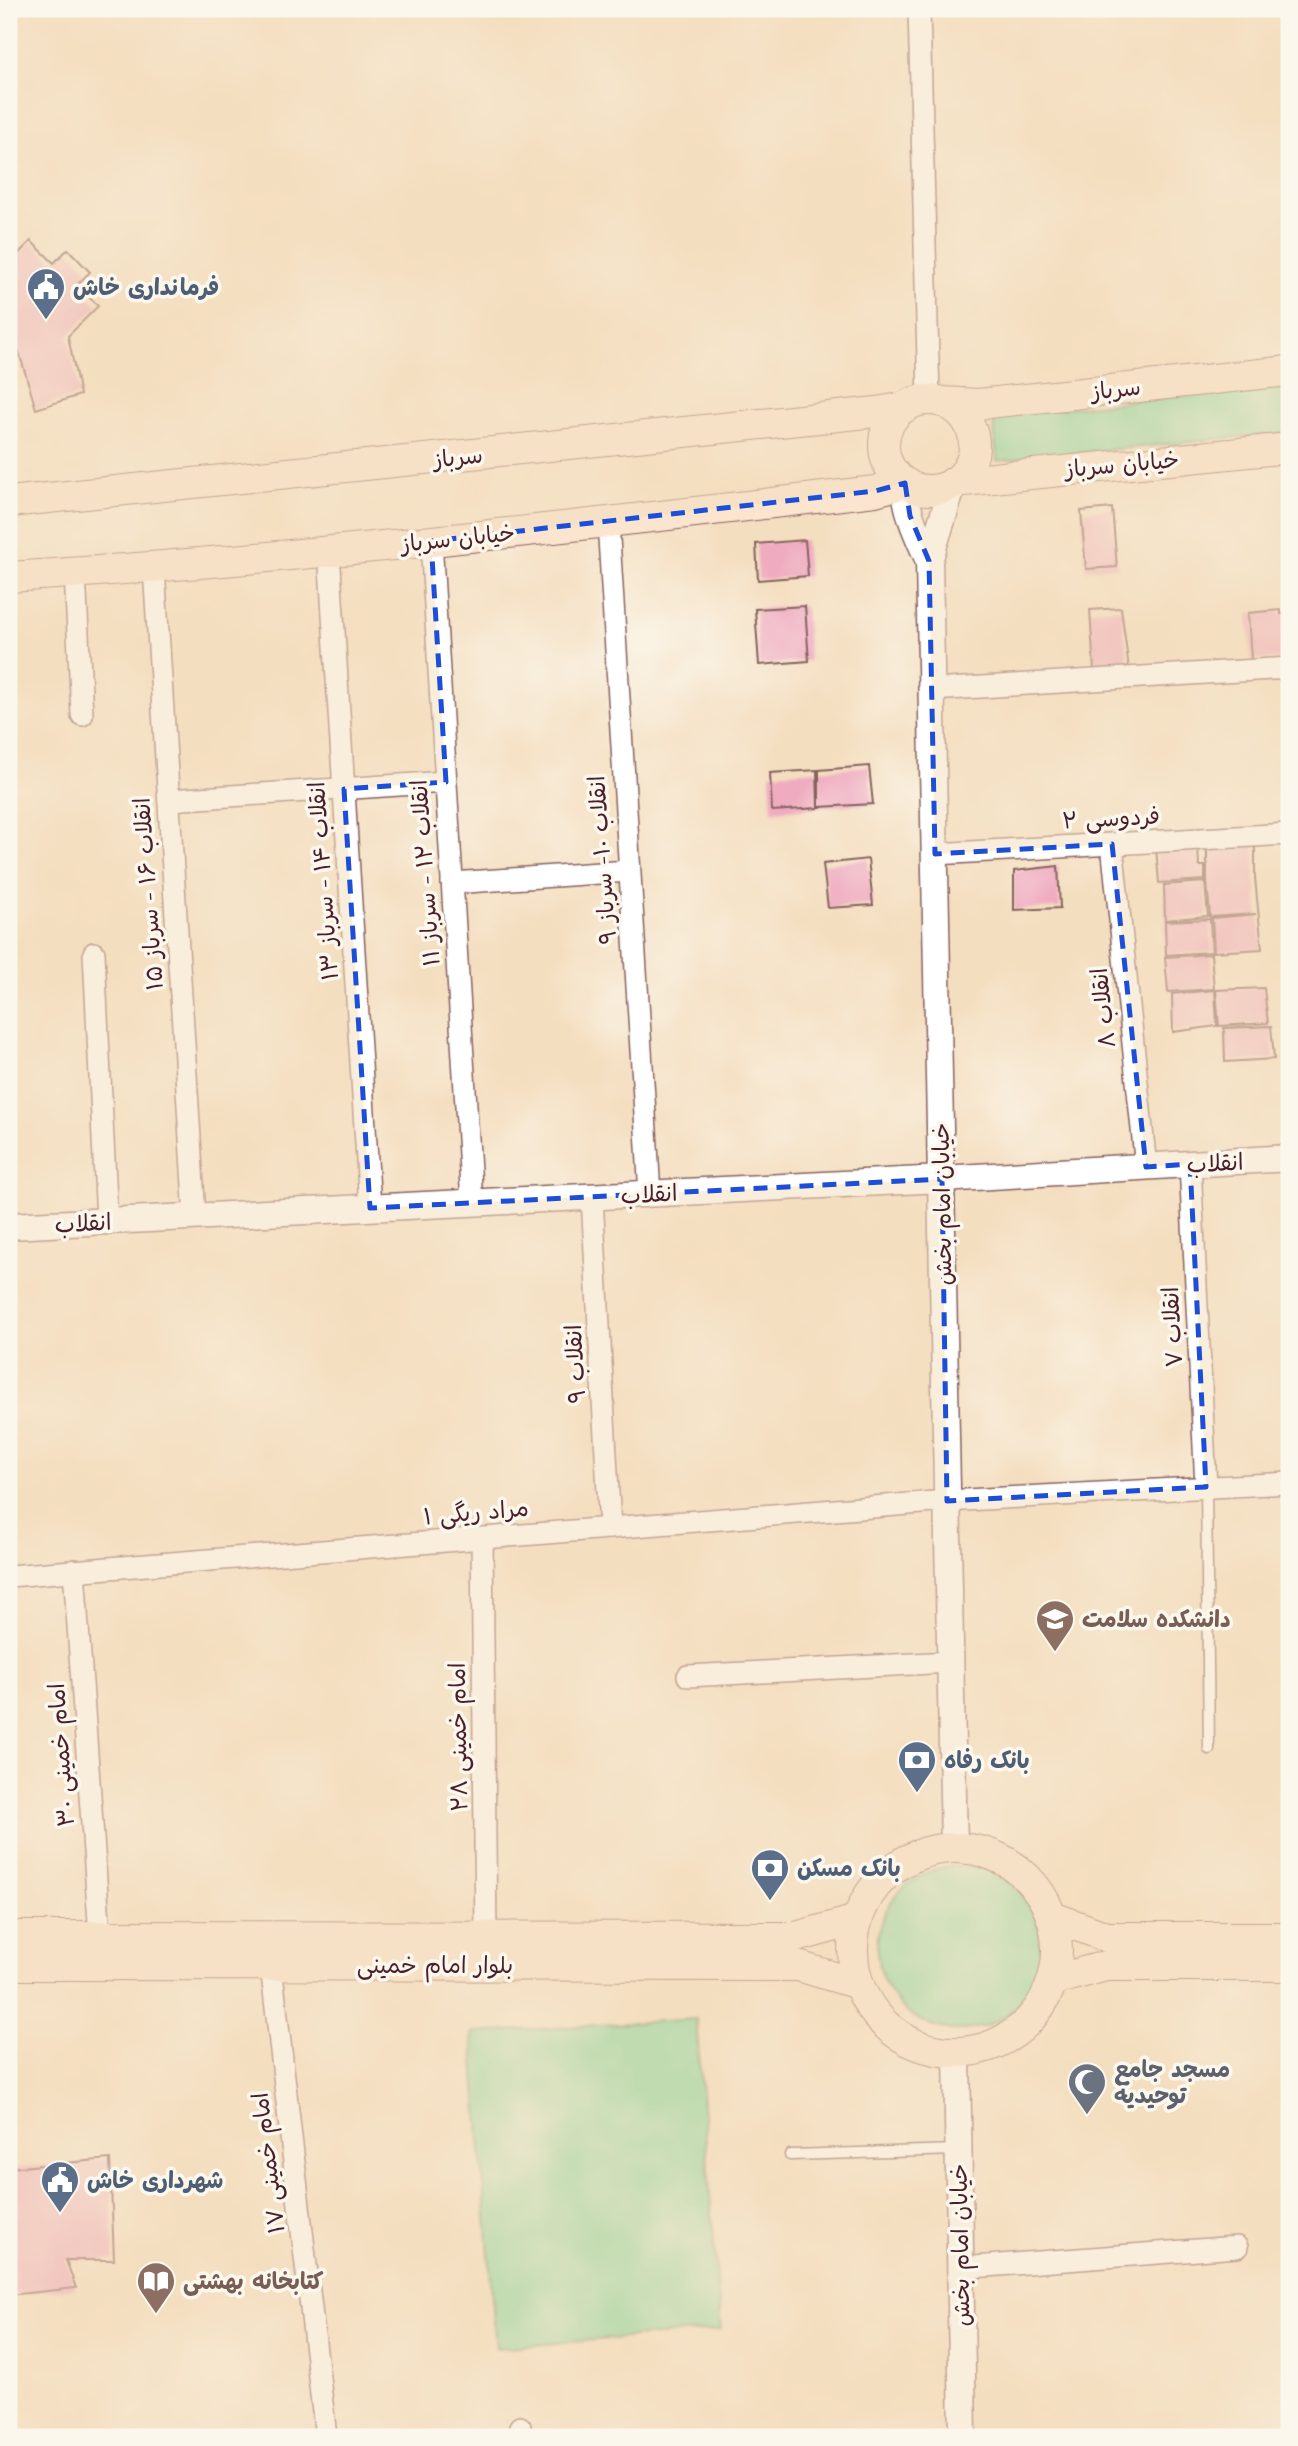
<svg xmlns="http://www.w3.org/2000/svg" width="1298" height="2446" font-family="'Comic Neue','Playpen Sans Arabic',sans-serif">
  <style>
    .green { fill: #7fd79b; stroke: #647b63; stroke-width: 2 }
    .building { fill: #efabc0 }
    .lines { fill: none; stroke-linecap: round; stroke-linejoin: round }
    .service-casing { stroke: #86625f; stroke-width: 13 }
    .minor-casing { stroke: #86625f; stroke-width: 24 }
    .tertiary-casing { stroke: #86625f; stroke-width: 29 }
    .secondary-casing { stroke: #86625f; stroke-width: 32 }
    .service { stroke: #fff; stroke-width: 10 }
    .minor { stroke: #fff; stroke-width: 21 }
    .tertiary { stroke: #fff; stroke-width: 26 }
    .secondary { stroke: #fbe5cf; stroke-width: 30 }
    .marked { fill: none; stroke: #1d4ed8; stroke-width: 5; stroke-dasharray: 14 9; stroke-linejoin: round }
    .labels { text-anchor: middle; stroke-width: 7; stroke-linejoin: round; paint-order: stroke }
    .service-label { font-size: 23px; font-weight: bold; fill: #4e5e75; stroke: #fbf7ec; text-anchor: start }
    .street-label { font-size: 23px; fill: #4a1f2b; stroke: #fbf7ec }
    .education-label { font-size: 23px; font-weight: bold; fill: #785e54; stroke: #fbf7ec; text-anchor: start }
    .worship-label { font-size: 23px; font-weight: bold; fill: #5b616d; stroke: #fbf7ec; text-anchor: start }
  </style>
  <rect width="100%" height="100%" fill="#fbf7ec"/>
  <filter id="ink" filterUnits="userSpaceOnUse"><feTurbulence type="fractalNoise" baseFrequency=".0143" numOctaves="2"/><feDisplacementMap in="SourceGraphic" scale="14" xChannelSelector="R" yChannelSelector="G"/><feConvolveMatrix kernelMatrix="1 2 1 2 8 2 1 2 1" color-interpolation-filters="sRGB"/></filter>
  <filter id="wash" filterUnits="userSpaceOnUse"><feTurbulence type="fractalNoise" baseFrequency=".00686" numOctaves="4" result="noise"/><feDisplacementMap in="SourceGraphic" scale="28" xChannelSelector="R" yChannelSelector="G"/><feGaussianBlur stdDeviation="1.57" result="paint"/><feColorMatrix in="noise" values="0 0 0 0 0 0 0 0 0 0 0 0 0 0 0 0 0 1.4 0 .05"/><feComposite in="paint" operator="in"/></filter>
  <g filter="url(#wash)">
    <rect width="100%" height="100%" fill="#f4dec0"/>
    <g class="green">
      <polygon points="1289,384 1289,432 997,461 993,416"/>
      <circle cx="959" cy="1948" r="82"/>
      <polygon points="696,2019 721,2330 496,2348 472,2033"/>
    </g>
    <g id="blocks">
      <g class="building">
        <polygon points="31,241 54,263 68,249 90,272 77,285 98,306 68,336 80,395 36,409 18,349 9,339 9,263"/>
        <polygon points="1112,508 1117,567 1086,569 1081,511"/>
        <polygon points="805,540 808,576 758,580 756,544"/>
        <polygon points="805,606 809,661 759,665 755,609"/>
        <polygon points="1121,608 1129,669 1094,670 1090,610"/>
        <polygon points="1281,610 1281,614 1289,613 1289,659 1251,660 1248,613"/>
        <polygon points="869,766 873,804 819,807 819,770"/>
        <polygon points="817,770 818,808 772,811 770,773"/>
        <polygon points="1255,841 1255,878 1262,949 1214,952 1212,918 1256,914 1210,917 1207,881 1207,844"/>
        <polygon points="1198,846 1199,866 1205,866 1205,880 1159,883 1156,848"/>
        <polygon points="868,859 873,905 828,908 823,864"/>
        <polygon points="1058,866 1060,908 1014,910 1014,871"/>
        <polygon points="1205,882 1208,916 1165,920 1164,885"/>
        <polygon points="1210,919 1212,952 1166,955 1165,921"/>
        <polygon points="1211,954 1214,989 1168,992 1165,957"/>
        <polygon points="1264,988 1268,1023 1219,1026 1216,990"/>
        <polygon points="1215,990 1217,1026 1173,1032 1172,994"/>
        <polygon points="1271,1026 1274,1059 1225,1062 1224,1028"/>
        <polygon points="110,2159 114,2260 66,2260 76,2288 9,2295 9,2168"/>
      </g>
    </g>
  </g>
  <g filter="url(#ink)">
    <use href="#blocks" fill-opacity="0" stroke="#86625f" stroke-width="2"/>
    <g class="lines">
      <defs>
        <g id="service">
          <polyline points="1206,1487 1209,1749"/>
          <polyline points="790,2155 958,2150"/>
        </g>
        <g id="minor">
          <polyline points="919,9 929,400"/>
          <polyline points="608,522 650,1194"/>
          <polyline points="431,541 472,1203"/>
          <polyline points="329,551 370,1208"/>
          <polyline points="154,568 195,1217"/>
          <polyline points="75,573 82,715"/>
          <polyline points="932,690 1289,668"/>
          <polyline points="169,800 446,782"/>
          <polyline points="1112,844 1146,1167"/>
          <polyline points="935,854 1289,834"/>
          <polyline points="452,883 629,871"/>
          <polyline points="94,953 107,1221"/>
          <polyline points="1190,1164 1206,1487"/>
          <polyline points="592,1197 610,1528"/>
          <polyline points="482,1538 486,1937"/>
          <polyline points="74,1570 100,1936"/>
          <polyline points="9,1576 947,1501 1289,1483"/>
          <polyline points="688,1676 950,1662"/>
          <polyline points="271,1965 326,2437"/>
          <polyline points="960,2268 1237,2247"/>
          <polyline points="520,2427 520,2437"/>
        </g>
        <g id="tertiary">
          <path d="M905,483C905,511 918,536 929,561"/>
          <polyline points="9,1226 942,1179 1289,1158"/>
          <polyline points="954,1848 929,561 954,482"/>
          <polyline points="957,2053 963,2437"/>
        </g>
        <g id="secondary">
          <circle cx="929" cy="445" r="45"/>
          <polyline points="943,402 978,404 1289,371"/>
          <polyline points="954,482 1289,448"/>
          <polyline points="9,502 877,412 906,407"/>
          <path d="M9,577C298,559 587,525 875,491L905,483"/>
          <circle cx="955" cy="1950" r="102"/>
          <polyline points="1053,1917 1107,1937 1289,1937"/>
          <polyline points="9,1936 796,1937 857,1920"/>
          <polyline points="9,1965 798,1966 858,1984"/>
          <polyline points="1054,1980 1106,1966 1289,1966"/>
        </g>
      </defs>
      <use href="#service" class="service-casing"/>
      <use href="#minor" class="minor-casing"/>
      <use href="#tertiary" class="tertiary-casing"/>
      <use href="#secondary" class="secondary-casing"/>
      <use href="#service" class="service"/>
      <use href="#minor" class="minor"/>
      <use href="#tertiary" class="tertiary"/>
      <use href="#secondary" class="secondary"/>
    </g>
  </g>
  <path d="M0 0H1298V2446H0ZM905,483L910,516L929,561L935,854L1112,844L1146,1167L1190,1164L1206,1487L947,1501L942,1179L370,1208L344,789L446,782L431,541L875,491Z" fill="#f4dec0" fill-opacity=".55" fill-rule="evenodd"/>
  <path class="marked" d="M905,483L910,516L929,561L935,854L1112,844L1146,1167L1190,1164L1206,1487L947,1501L942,1179L370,1208L344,789L446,782L431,541L875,491Z"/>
  <defs>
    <symbol id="civic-pin" viewBox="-11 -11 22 30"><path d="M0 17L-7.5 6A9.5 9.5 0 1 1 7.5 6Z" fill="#5c6f8a" stroke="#fbf7ec"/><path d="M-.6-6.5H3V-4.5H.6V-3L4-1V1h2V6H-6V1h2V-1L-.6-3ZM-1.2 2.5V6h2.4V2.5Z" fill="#fff"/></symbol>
    <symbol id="university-pin" viewBox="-11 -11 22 30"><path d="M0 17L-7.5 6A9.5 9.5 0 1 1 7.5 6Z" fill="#8d6e63" stroke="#fbf7ec"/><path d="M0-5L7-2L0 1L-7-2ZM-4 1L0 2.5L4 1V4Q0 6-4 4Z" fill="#fff"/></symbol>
    <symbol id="bank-pin" viewBox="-11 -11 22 30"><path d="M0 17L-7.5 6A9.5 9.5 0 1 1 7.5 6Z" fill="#5c6f8a" stroke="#fbf7ec"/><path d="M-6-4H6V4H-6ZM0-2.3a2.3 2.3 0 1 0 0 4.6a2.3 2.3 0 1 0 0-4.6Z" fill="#fff"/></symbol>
    <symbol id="mosque-pin" viewBox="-11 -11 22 30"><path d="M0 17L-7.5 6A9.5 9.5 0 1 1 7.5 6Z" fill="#6b7280" stroke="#fbf7ec"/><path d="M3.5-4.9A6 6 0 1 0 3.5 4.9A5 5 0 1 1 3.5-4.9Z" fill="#fff"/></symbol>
    <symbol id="library-pin" viewBox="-11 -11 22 30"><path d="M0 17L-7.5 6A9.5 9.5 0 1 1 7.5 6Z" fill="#8d6e63" stroke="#fbf7ec"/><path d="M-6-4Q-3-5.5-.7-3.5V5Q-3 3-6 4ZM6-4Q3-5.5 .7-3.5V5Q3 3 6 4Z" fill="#fff"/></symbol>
  </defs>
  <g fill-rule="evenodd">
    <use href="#civic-pin" x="24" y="265" width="44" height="60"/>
    <use href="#university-pin" x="1033" y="1597" width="44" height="60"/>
    <use href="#bank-pin" x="895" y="1738" width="44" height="60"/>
    <use href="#bank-pin" x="748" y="1846" width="44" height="60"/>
    <use href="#mosque-pin" x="1065" y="2060" width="44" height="60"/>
    <use href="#civic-pin" x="38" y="2158" width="44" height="60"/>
    <use href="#library-pin" x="134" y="2259" width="44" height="60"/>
  </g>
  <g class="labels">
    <g class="service-label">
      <text x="73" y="295">فرمانداری خاش</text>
      <text x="944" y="1768">بانک رفاه</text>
      <text x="797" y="1876">بانک مسکن</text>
      <text x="87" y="2188">شهرداری خاش</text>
    </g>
    <g class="street-label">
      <text transform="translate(1116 389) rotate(-6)" y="8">سرباز</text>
      <text transform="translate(458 457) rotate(-6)" y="8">سرباز</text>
      <text transform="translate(1122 464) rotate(-5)" y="8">خیابان سرباز</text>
      <text transform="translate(458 538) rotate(-6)" y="8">خیابان سرباز</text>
      <text transform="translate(1111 818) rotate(-3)" y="8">فردوسی ۲</text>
      <text transform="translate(602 860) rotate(-94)" y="8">انقلاب ۱۰- سرباز ۹</text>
      <text transform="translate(425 873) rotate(-94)" y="8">انقلاب ۱۲ - سرباز ۱۱</text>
      <text transform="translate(323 881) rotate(-94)" y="8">انقلاب ۱۴ - سرباز ۱۳</text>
      <text transform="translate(148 894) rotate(-94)" y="8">انقلاب ۱۶ - سرباز ۱۵</text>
      <text transform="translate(1103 1008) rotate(-96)" y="8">انقلاب ۸</text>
      <text transform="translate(1215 1163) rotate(-3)" y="8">انقلاب</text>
      <text transform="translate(649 1194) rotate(-3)" y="8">انقلاب</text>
      <text transform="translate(942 1204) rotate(-91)" y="8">خیابان امام بخش</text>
      <text transform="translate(83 1223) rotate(-3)" y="8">انقلاب</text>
      <text transform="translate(1172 1327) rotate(-93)" y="8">انقلاب ۷</text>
      <text transform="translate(575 1364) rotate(-93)" y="8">انقلاب ۹</text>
      <text transform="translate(476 1512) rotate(-5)" y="8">مراد ریگی ۱</text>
      <text transform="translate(458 1737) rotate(-91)" y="8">امام خمینی ۲۸</text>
      <text transform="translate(61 1755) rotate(-94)" y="8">امام خمینی ۳۰</text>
      <text x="435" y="1973">بلوار امام خمینی</text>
      <text transform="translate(268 2163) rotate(-97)" y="8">امام خمینی ۱۷</text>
      <text transform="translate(960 2245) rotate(-91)" y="8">خیابان امام بخش</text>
    </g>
    <g class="education-label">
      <text x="1082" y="1627">دانشکده سلامت</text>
      <text x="183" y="2289">کتابخانه بهشتی</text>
    </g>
    <g class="worship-label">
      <text x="1114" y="2077">مسجد جامع<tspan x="1114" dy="26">توحیدیه</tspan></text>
    </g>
  </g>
  <rect width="1298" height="2446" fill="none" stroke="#fbf7ec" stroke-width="35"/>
</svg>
